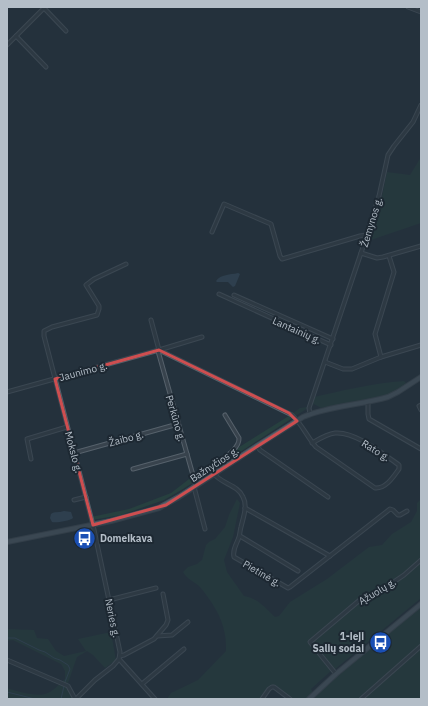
<svg xmlns="http://www.w3.org/2000/svg" width="428" height="706" font-family="'IBM Plex Sans',sans-serif">
  <style>
    .green { fill: #27403f }
    .water { fill: #3a5165 }
    .lines { fill: none; stroke-linecap: round; stroke-linejoin: round }
    .stream { stroke: #3a5165; stroke-width: 1 }
    .minor-casing { stroke: #56616b; stroke-width: 5 }
    .major-casing { stroke: #444f59; stroke-width: 6 }
    .minor { stroke: #38434d; stroke-width: 3 }
    .major { stroke: #56626d; stroke-width: 4 }
    .marked { fill: none; stroke: #ce4e50; stroke-width: 3; stroke-linejoin: round }
    .labels { text-anchor: middle; stroke-width: 4; stroke-linejoin: round; paint-order: stroke }
    .street-label { font-size: 10px; fill: #b4bec8; stroke: #1d2832 }
    .poi-label { font-size: 10px; font-weight: bold; fill: #b4bec8; stroke: #1d2832; text-anchor: start }
  </style>
  <rect width="100%" height="100%" fill="#24323d"/>
  <g class="green">
    <polygon points="421,157 421,223 371,240 369,240 370,233 382,197 387,172 410,175"/>
    <path d="M404,381L407,384L397,390L388,395L367,400L321,408L314,404L183,489L164,500L121,515L92,520L91,517L129,509L171,493L193,476L292,414L300,408L307,407L310,398C341,391 372,383 404,381Z"/>
    <path d="M237,499L240,503L233,537L224,560L227,572L244,596C259,599 264,607 275,617L279,616L290,602L327,579L369,547L382,545L392,534L411,522L417,511V503L421,499V559L418,561L401,576L384,588L372,594L361,599L308,641L332,670L311,689L313,693L307,699H292L275,686H272L261,699H167L171,693L198,680L226,651C226,646 226,640 225,635C222,616 211,600 199,586C193,581 187,579 183,572L188,567L197,564L202,560L206,545L209,542L215,539L225,527L229,515Z"/>
    <polygon points="421,562 421,598 334,670 312,642 361,600 373,596"/>
    <polygon points="421,606 421,699 312,699 387,633"/>
    <path d="M7,629L34,630L37,638L48,639L56,651L64,656L86,651L78,639L111,632L116,660L105,668L93,655L87,651L77,657L67,686L72,699H7V688C15,691 37,697 45,694C53,692 59,684 65,679V671L61,664L13,640L7,641Z"/>
  </g>
  <g class="water">
    <path d="M238,273L240,274L235,286L233,287L228,282H217L216,281C221,274 230,275 238,273Z"/>
    <path d="M64,511L71,512L73,518C69,521 56,523 52,522L50,518L51,514C55,511 59,513 64,511Z"/>
  </g>
  <g class="lines">
    <g class="stream">
      <polyline points="7,638 15,638 39,650 45,652 54,658 60,660 68,665 70,669 65,682"/>
      <polyline points="7,692 35,699"/>
      <polyline points="61,699 64,686"/>
    </g>
    <defs>
      <g id="minor">
        <polyline points="408,7 421,12"/>
        <polyline points="44,8 66,31"/>
        <polyline points="16,36 46,67"/>
        <polyline points="7,45 45,7"/>
        <polyline points="212,232 224,204 271,224 280,256 282,259 360,236 367,235"/>
        <polyline points="361,253 377,258 383,257 421,246"/>
        <polyline points="126,264 94,279 86,285 99,306 99,309 97,315 52,327 44,331 44,336 93,525 120,652 119,659 155,699"/>
        <polyline points="219,294 331,345"/>
        <polyline points="234,295 333,339"/>
        <path d="M151,320L159,350L292,415C302,424 307,437 316,447L375,488C386,489 394,476 399,469V465C383,454 355,431 335,433C327,434 319,439 312,443"/>
        <polyline points="158,351 196,486"/>
        <polyline points="381,357 375,334 394,272 389,256"/>
        <polyline points="325,362 343,369 352,369 381,357 421,345"/>
        <polyline points="7,392 159,350 202,337"/>
        <polyline points="368,402 368,414 369,419 421,449"/>
        <polyline points="421,405 419,406 421,410"/>
        <polyline points="310,414 309,408 367,235 379,196 388,155 394,146 413,122 421,105"/>
        <polyline points="257,446 260,450 328,497"/>
        <polyline points="74,453 178,424"/>
        <polyline points="31,459 27,439 67,427"/>
        <polyline points="133,469 187,454"/>
        <path d="M217,473L214,465C222,459 240,449 239,438L225,415"/>
        <path d="M214,474C222,484 238,485 243,497C248,506 243,518 241,527C240,530 240,534 239,537C237,544 232,549 234,557L288,588L290,587L390,509L393,510L398,515H400L407,511"/>
        <polyline points="194,487 205,529"/>
        <polyline points="74,500 86,497"/>
        <polyline points="245,508 330,556"/>
        <polyline points="240,536 298,571"/>
        <polyline points="109,600 156,588"/>
        <polyline points="157,636 172,635 188,622"/>
        <polyline points="120,656 124,655 154,639 166,625 168,620 163,594"/>
        <polyline points="7,660 68,686 75,699"/>
        <polyline points="336,674 310,642 361,599 372,596 379,592 404,575 421,560"/>
        <polyline points="142,684 184,649"/>
        <polyline points="76,699 95,680 113,666 119,659"/>
        <polyline points="262,699 269,689 272,687 274,687 290,699"/>
        <polyline points="361,699 421,646"/>
      </g>
      <g id="major">
        <path d="M7,542L111,521L159,508L179,497L257,446L303,417C329,406 361,405 388,397L398,392L421,377"/>
        <polyline points="309,699 336,674 421,604"/>
      </g>
    </defs>
    <use href="#minor" class="minor-casing"/>
    <use href="#major" class="major-casing"/>
    <use href="#minor" class="minor"/>
    <use href="#major" class="major"/>
  </g>
  <path d="M0 0H428V706H0ZM159,350L289,413L297,421L166,505L93,525L55,379Z" fill="#24323d" fill-opacity=".55" fill-rule="evenodd"/>
  <path class="marked" d="M159,350L289,413L297,421L166,505L93,525L55,379Z"/>
  <defs>
    <symbol id="bus-disc" viewBox="-11 -11 22 22"><circle r="9.5" fill="#1a4fb4" stroke="#1d2832"/><path d="M-5-6H5V4H4V6H2V4H-2V6H-4V4H-5ZM-3.5-4V0h7V-4ZM-3.5 1.2v1.5H-2V1.2ZM2 1.2v1.5H3.5V1.2Z" fill="#fff"/></symbol>
  </defs>
  <g fill-rule="evenodd">
    <use href="#bus-disc" x="72" y="526" width="25" height="25"/>
    <use href="#bus-disc" x="368" y="630" width="25" height="25"/>
  </g>
  <g class="labels">
    <g class="street-label">
      <text transform="translate(371 222) rotate(-73)" y="4">Žemynos g.</text>
      <text transform="translate(297 330) rotate(24)" y="4">Lantainių g.</text>
      <text transform="translate(83 371) rotate(-15)" y="4">Jaunimo g.</text>
      <text transform="translate(176 418) rotate(74)" y="4">Perkūno g.</text>
      <text transform="translate(126 438) rotate(-15)" y="4">Žaibo g.</text>
      <text transform="translate(376 450) rotate(32)" y="4">Rato g.</text>
      <text transform="translate(74 452) rotate(75)" y="4">Mokslo g.</text>
      <text transform="translate(214 464) rotate(-33)" y="4">Bažnyčios g.</text>
      <text transform="translate(262 573) rotate(30)" y="4">Pietinė g.</text>
      <text transform="translate(377 591) rotate(-31)" y="4">Ąžuolų g.</text>
      <text transform="translate(113 618) rotate(78)" y="4">Neries g.</text>
    </g>
    <g class="poi-label">
      <text x="100" y="542">Domeikava</text>
      <text x="364" y="640" text-anchor="end">1-ieji<tspan x="364" dy="12">Salių sodai</tspan></text>
    </g>
  </g>
  <rect width="428" height="706" fill="none" stroke="#b4bec8" stroke-width="16"/>
</svg>
